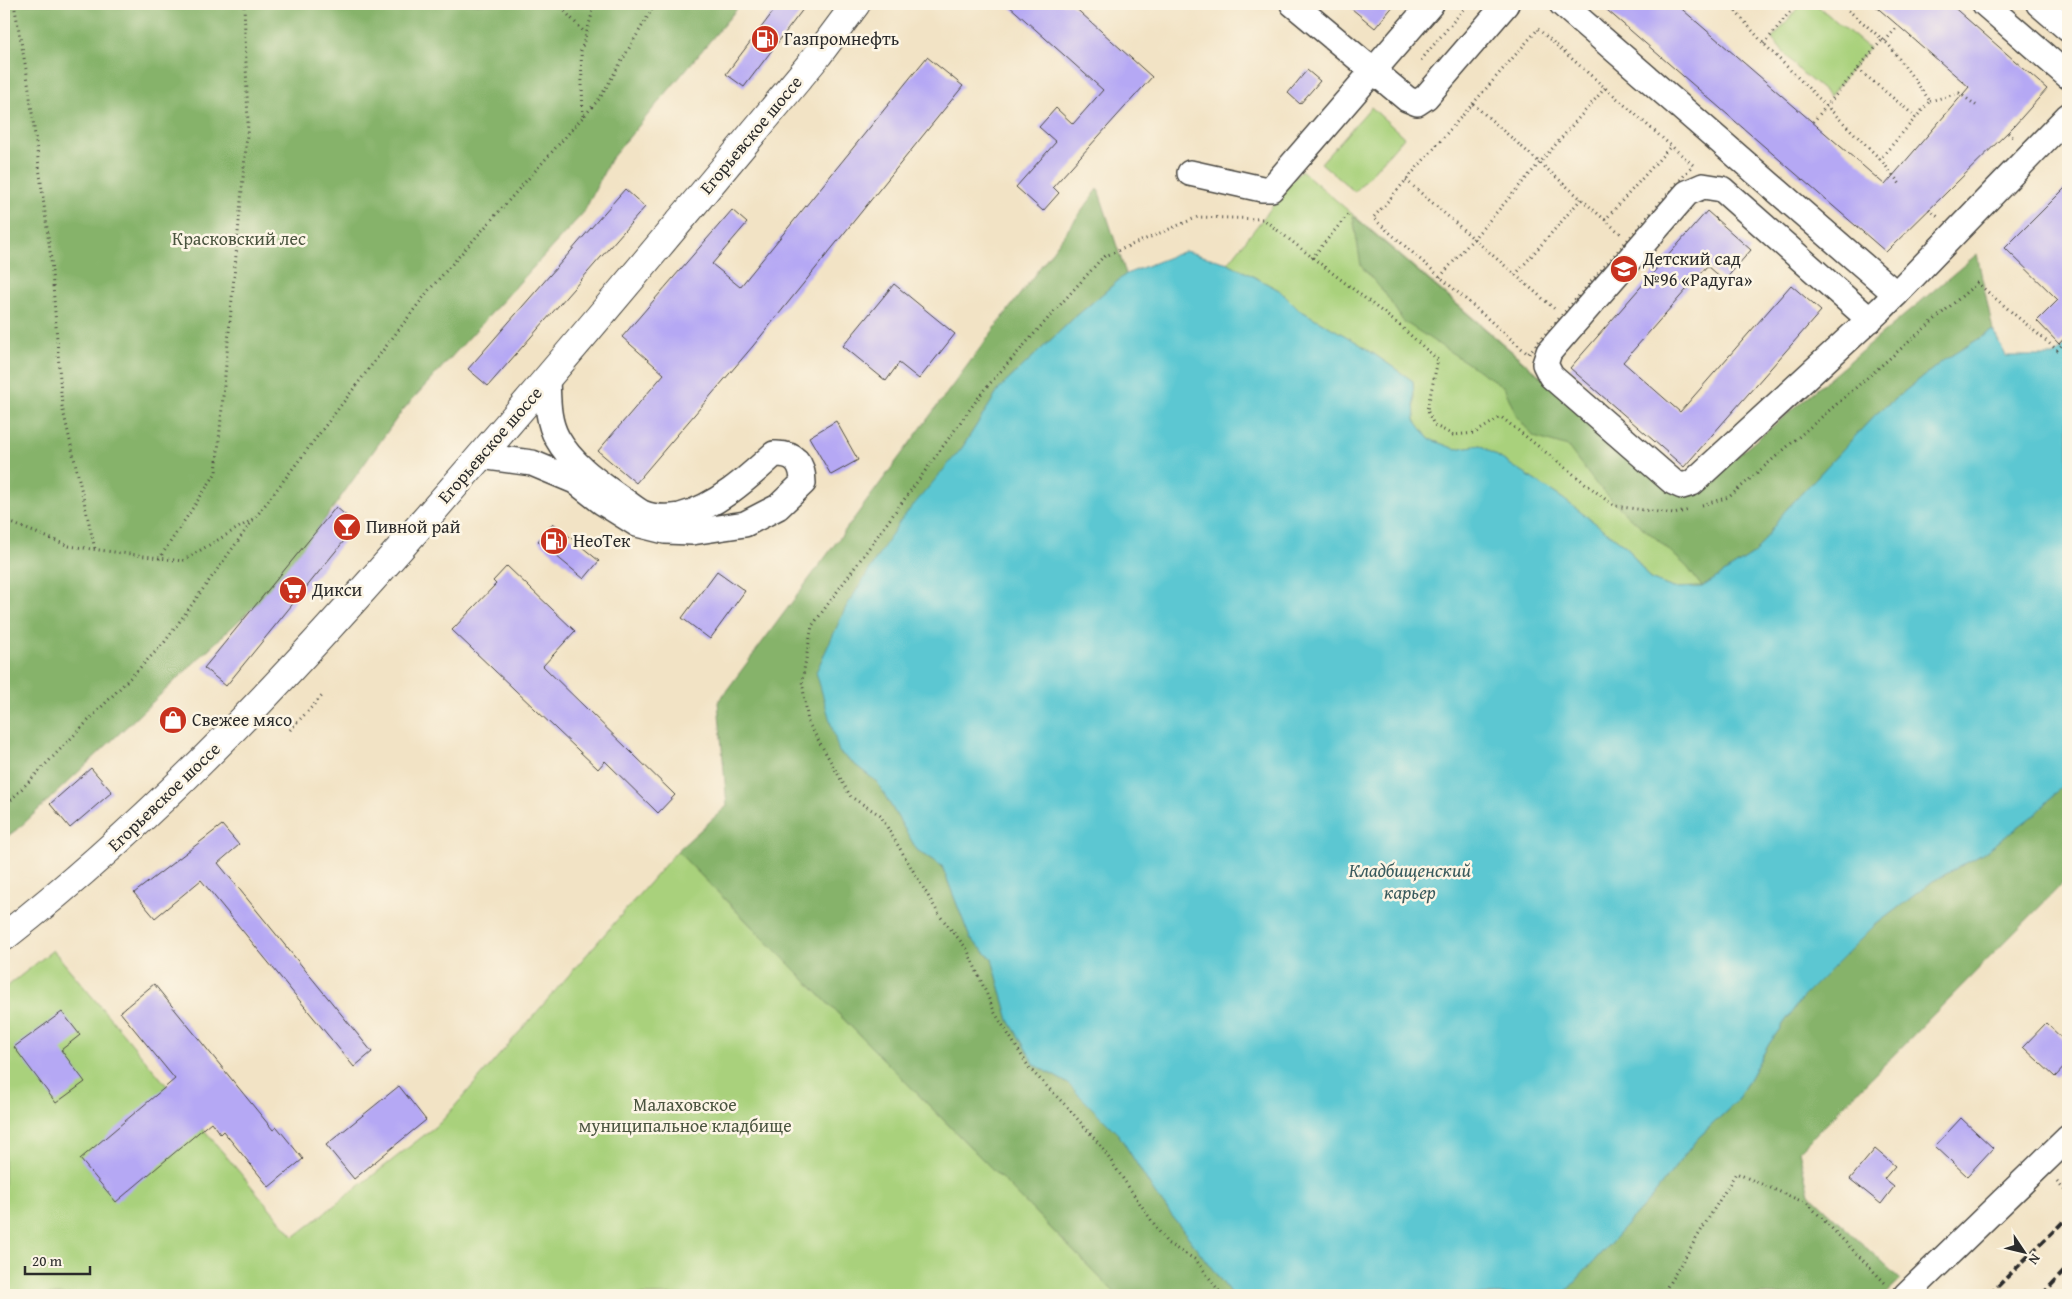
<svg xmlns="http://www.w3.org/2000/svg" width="2072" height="1299" font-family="'Gentium Book Plus',serif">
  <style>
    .green { fill: #a9d17b; stroke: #6a7e53 }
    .forest { fill: #86b36b; stroke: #586f4b }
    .water { fill: #5bc7d2; stroke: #43797e }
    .building { fill: #b5a8f4 }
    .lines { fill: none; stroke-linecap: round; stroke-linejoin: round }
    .minor-casing { stroke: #494742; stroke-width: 28 }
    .major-casing { stroke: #494742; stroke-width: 30 }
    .path { stroke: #494742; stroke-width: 3; stroke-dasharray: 1 4; stroke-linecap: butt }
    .minor { stroke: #fff; stroke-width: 25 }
    .major { stroke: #fff; stroke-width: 28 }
    .rail { stroke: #2b2b2b; stroke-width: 4; stroke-dasharray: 8 4; stroke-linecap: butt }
    .labels { text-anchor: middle; stroke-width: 5; stroke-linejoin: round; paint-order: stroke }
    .poi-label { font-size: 18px; fill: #2b2b2b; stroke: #fcf5e5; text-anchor: start }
    .street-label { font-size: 18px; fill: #2b2b2b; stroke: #fcf5e5 }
    .park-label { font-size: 18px; fill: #4a543f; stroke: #fcf5e5 }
    .water-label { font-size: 19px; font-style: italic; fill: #395a5d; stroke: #fcf5e5 }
  </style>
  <rect width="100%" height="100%" fill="#fcf5e5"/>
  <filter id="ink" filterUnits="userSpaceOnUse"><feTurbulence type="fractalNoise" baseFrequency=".02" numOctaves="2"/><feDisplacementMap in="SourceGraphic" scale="10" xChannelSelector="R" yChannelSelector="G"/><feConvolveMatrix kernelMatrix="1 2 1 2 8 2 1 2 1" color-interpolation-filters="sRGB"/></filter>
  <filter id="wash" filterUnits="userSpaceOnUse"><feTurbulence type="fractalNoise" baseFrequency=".0096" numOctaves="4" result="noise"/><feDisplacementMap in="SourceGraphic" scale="20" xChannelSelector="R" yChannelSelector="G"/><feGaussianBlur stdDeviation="1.12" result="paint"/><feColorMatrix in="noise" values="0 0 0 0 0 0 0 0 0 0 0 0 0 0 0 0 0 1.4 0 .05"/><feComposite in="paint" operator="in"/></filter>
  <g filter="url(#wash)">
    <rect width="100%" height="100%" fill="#f2e3c5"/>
    <g class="green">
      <polygon points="1801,4 1815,4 1869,48 1830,96 1801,72 1772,39"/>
      <polygon points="1371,107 1404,137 1355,192 1321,163"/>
      <polygon points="1301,170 1679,495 1702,587 1673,588 1650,579 1627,547 1562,498 1480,445 1455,449 1429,439 1415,421 1413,381 1358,343 1298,309 1279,290 1228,263"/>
      <polygon points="677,851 1117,1295 4,1295 4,989 53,950 294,1237 441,1122"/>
    </g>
    <g class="forest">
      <polygon points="4,4 741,4 610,160 584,212 402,411 281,581 20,827 4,839"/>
      <polygon points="1098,189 1126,274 1074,318 1000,388 962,448 839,752 877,782 917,850 942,866 970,938 992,959 1009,1020 1035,1065 1067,1083 1119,1135 1154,1192 1232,1295 1117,1295 677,851 727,806 718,702"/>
      <polygon points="1353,216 1679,495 1697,490 1977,254 1993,330 1944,360 1876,414 1784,512 1755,553 1702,587 1687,567 1658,540 1627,515 1596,484 1568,447 1534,437 1517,417 1504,387 1403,321 1384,292 1361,266"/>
      <polygon points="2068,779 2068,878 1799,1151 1809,1194 1901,1280 1885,1295 1563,1295 1652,1197 1697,1139 1736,1102 1769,1044 1801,999 1874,926 1933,881 1981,855 2039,811"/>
    </g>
    <polygon class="water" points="1185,251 1228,263 1279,290 1298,309 1358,343 1413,381 1415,420 1429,439 1455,449 1480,445 1562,498 1627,547 1650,579 1673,588 1702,587 1755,553 1784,512 1876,414 1944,360 1993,330 2006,356 2054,356 2068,343 2068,779 2039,811 1981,855 1933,881 1874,926 1801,999 1769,1044 1736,1102 1697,1139 1652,1197 1563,1295 1232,1295 1154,1192 1119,1135 1067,1083 1035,1065 1009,1020 992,959 970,938 942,866 917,850 877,782 839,752 816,672 846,607 900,521 962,448 1000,388 1074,318 1126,274"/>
    <g id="blocks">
      <g class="building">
        <polygon points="779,4 807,4 744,87 726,74"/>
        <polygon points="1007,4 1071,4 1152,77 1053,187 1059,193 1043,211 1016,187 1056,142 1039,127 1056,108 1073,124 1103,90"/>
        <polygon points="1346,4 1395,4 1375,28"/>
        <polygon points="1600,4 1676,4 1885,185 1969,87 1873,4 1950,4 2047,89 2014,126 1886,252"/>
        <polygon points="927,57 963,86 753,346 636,483 598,451 664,374 622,337 732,210 747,223 712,264 740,287"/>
        <polygon points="1307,70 1320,81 1300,104 1288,93"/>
        <polygon points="2068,185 2068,334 2059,344 2037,321 2058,300 2005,248"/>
        <polygon points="625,189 645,207 488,386 468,369"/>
        <polygon points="1707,211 1751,250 1724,281 1707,266 1623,362 1680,412 1791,285 1821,311 1684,467 1570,368"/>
        <polygon points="894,284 955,334 919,379 899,363 886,381 843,346"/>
        <polygon points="836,421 858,460 831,475 809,437"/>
        <polygon points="336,507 357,525 226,686 204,668"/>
        <polygon points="553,523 599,561 584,579 538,541"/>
        <polygon points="507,566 575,631 543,666 675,795 658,813 605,761 598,769 452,630 496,584 493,581"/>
        <polygon points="717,571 745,591 710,639 682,618"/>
        <polygon points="91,768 112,792 70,828 50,804"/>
        <polygon points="222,825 239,845 218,863 372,1052 354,1067 201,880 155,918 134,893"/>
        <polygon points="154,984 273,1130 277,1127 303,1159 269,1187 223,1131 220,1134 211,1122 116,1202 80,1159 175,1079 120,1012"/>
        <polygon points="62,1012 80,1035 61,1050 85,1082 56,1103 14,1047"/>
        <polygon points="2046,1023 2068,1044 2068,1063 2055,1077 2023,1047"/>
        <polygon points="399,1086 426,1120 354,1179 326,1145"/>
        <polygon points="1961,1118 1993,1148 1967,1176 1935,1146"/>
        <polygon points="1875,1149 1895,1166 1884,1179 1894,1187 1881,1204 1850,1179"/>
      </g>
    </g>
  </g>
  <g filter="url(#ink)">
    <use href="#blocks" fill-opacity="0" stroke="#494742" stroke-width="1"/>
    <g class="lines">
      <defs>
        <g id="minor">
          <polyline points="1293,4 1407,99 1417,103 1426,97 1506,4"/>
          <polyline points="1562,4 1896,294 2068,116"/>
          <polyline points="1985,4 2068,76"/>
          <polyline points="2039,4 2068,29"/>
          <polyline points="1190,173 1262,189 1271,189 1431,4"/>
          <polyline points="1870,320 1722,189 1703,186 1687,193 1549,352 1545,364 1551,376 1673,482 1682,486 1692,483 1881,309 1896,294"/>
          <path d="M480,456L532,463L575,481L602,502L637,524L665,531L692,532L745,524L778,507L803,483C803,463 795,453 774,454C748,478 716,507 680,516C668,518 654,518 642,513C636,510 629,504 623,500C599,483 572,465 557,438C547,420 548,399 547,379"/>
          <polyline points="1906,1295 2068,1138"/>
        </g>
        <path id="major" d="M4,937C163,813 299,664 432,512C563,362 690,209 818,55L856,4"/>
      </defs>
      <use href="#minor" class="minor-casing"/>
      <use href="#major" class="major-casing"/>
      <g class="path">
        <polyline points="14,4 27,74 51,259 62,406 95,549"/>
        <polyline points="558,4 585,33"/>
        <polyline points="1729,4 1764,44 1880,159 1930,101 1889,45 1841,4"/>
        <polygon points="1538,29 1693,165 1528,354 1373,218"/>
        <polyline points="1885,41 1898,26"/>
        <polyline points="1764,44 1796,4"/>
        <polyline points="1421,60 1468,4"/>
        <polyline points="1858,69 1916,117"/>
        <polyline points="1930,101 1959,93 1977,106"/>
        <polyline points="1473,104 1621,234"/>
        <polyline points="583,116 581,51 595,4"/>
        <polyline points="1813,122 1883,39"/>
        <polyline points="2008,133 2015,139"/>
        <polyline points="1880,159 1900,184"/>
        <polyline points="1406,180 1557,311"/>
        <polyline points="1929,209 1938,217"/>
        <polyline points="1605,220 1671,146"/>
        <polyline points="1312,258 1349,213"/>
        <polyline points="1515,275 1581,199"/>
        <polyline points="1440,277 1605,88"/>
        <polyline points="1702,505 1729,497 1977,283 2057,350 2068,339"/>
        <polyline points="4,520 69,546 182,561 255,518 429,290 600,98 655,4"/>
        <polyline points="159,559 216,473 248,124 244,4"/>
        <polyline points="290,730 322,696"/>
        <polyline points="4,807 164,643 253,520"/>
        <polyline points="2057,1182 2068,1194"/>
        <polyline points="1222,1295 1196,1260 1167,1243 1100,1145 1069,1109 1030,1069 995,1013 967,949 940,916 880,815 851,797 808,722 802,681 812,626 984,390 1103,257 1198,217 1263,219 1398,324 1438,360 1427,410 1434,425 1453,435 1475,433 1501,417 1614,506 1674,514 1689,510"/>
        <polyline points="1662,1295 1736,1173 1808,1204 1887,1285"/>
      </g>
      <use href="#minor" class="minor"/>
      <use href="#major" class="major"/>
      <g class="rail">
        <polyline points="1989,1295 2068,1217"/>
        <polyline points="2042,1295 2068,1267"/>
      </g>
    </g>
  </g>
  <defs>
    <symbol id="fuel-disc" viewBox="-11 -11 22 22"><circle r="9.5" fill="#c8321e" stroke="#fcf5e5"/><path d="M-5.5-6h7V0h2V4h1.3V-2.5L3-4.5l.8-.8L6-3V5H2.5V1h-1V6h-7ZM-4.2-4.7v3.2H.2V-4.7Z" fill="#fff"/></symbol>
    <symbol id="school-disc" viewBox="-11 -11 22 22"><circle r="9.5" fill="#c8321e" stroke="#fcf5e5"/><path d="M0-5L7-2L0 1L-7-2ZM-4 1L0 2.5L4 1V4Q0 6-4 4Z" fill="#fff"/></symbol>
    <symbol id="bar-disc" viewBox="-11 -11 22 22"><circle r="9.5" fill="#c8321e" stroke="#fcf5e5"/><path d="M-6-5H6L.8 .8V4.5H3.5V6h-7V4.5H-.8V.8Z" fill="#fff"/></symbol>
    <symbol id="supermarket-disc" viewBox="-11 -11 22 22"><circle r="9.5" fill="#c8321e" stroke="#fcf5e5"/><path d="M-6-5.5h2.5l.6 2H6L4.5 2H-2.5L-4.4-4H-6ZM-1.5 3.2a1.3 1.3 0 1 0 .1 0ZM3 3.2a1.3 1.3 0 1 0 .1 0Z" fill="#fff"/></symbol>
    <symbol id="shop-disc" viewBox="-11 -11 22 22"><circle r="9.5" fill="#c8321e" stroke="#fcf5e5"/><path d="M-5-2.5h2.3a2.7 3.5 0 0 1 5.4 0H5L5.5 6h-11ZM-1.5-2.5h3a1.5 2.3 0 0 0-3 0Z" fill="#fff"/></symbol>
  </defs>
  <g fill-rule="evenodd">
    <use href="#fuel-disc" x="749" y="23" width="32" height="32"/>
    <use href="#school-disc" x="1608" y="253" width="32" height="32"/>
    <use href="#bar-disc" x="331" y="511" width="32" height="32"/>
    <use href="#fuel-disc" x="538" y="525" width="32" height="32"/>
    <use href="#supermarket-disc" x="277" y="574" width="32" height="32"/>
    <use href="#shop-disc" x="157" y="704" width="32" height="32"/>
  </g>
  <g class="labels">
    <g class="poi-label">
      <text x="784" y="45">Газпромнефть</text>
      <text x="1643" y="265">Детский сад<tspan x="1643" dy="21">№96 «Радуга»</tspan></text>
      <text x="366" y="533">Пивной рай</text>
      <text x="573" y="547">НеоТек</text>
      <text x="312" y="596">Дикси</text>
      <text x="192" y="726">Свежее мясо</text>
    </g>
    <g class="street-label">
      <text transform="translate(751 135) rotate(-50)" y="6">Егорьевское шоссе</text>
      <text transform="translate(490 445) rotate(-49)" y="6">Егорьевское шоссе</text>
      <text transform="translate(164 797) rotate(-44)" y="6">Егорьевское шоссе</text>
    </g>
    <g class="park-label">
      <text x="239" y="245">Красковский лес</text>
      <text x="685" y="1111">Малаховское<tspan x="685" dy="21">муниципальное кладбище</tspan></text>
    </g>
    <g class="water-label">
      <text x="1410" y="877">Кладбищенский<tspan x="1410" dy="22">карьер</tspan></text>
    </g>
  </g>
  <rect width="2072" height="1299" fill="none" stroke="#fcf5e5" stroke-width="20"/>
  <g transform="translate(2024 1252) rotate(125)" stroke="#fcf5e5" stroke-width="4" paint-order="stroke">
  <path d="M0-4L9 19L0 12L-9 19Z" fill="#2b2b2b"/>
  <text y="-8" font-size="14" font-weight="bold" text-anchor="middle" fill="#2b2b2b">N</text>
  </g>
  <path d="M25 1266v8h65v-8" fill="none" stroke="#2b2b2b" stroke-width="2.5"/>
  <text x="32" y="1266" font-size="15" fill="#2b2b2b" stroke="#fcf5e5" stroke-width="4" paint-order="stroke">20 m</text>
</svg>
